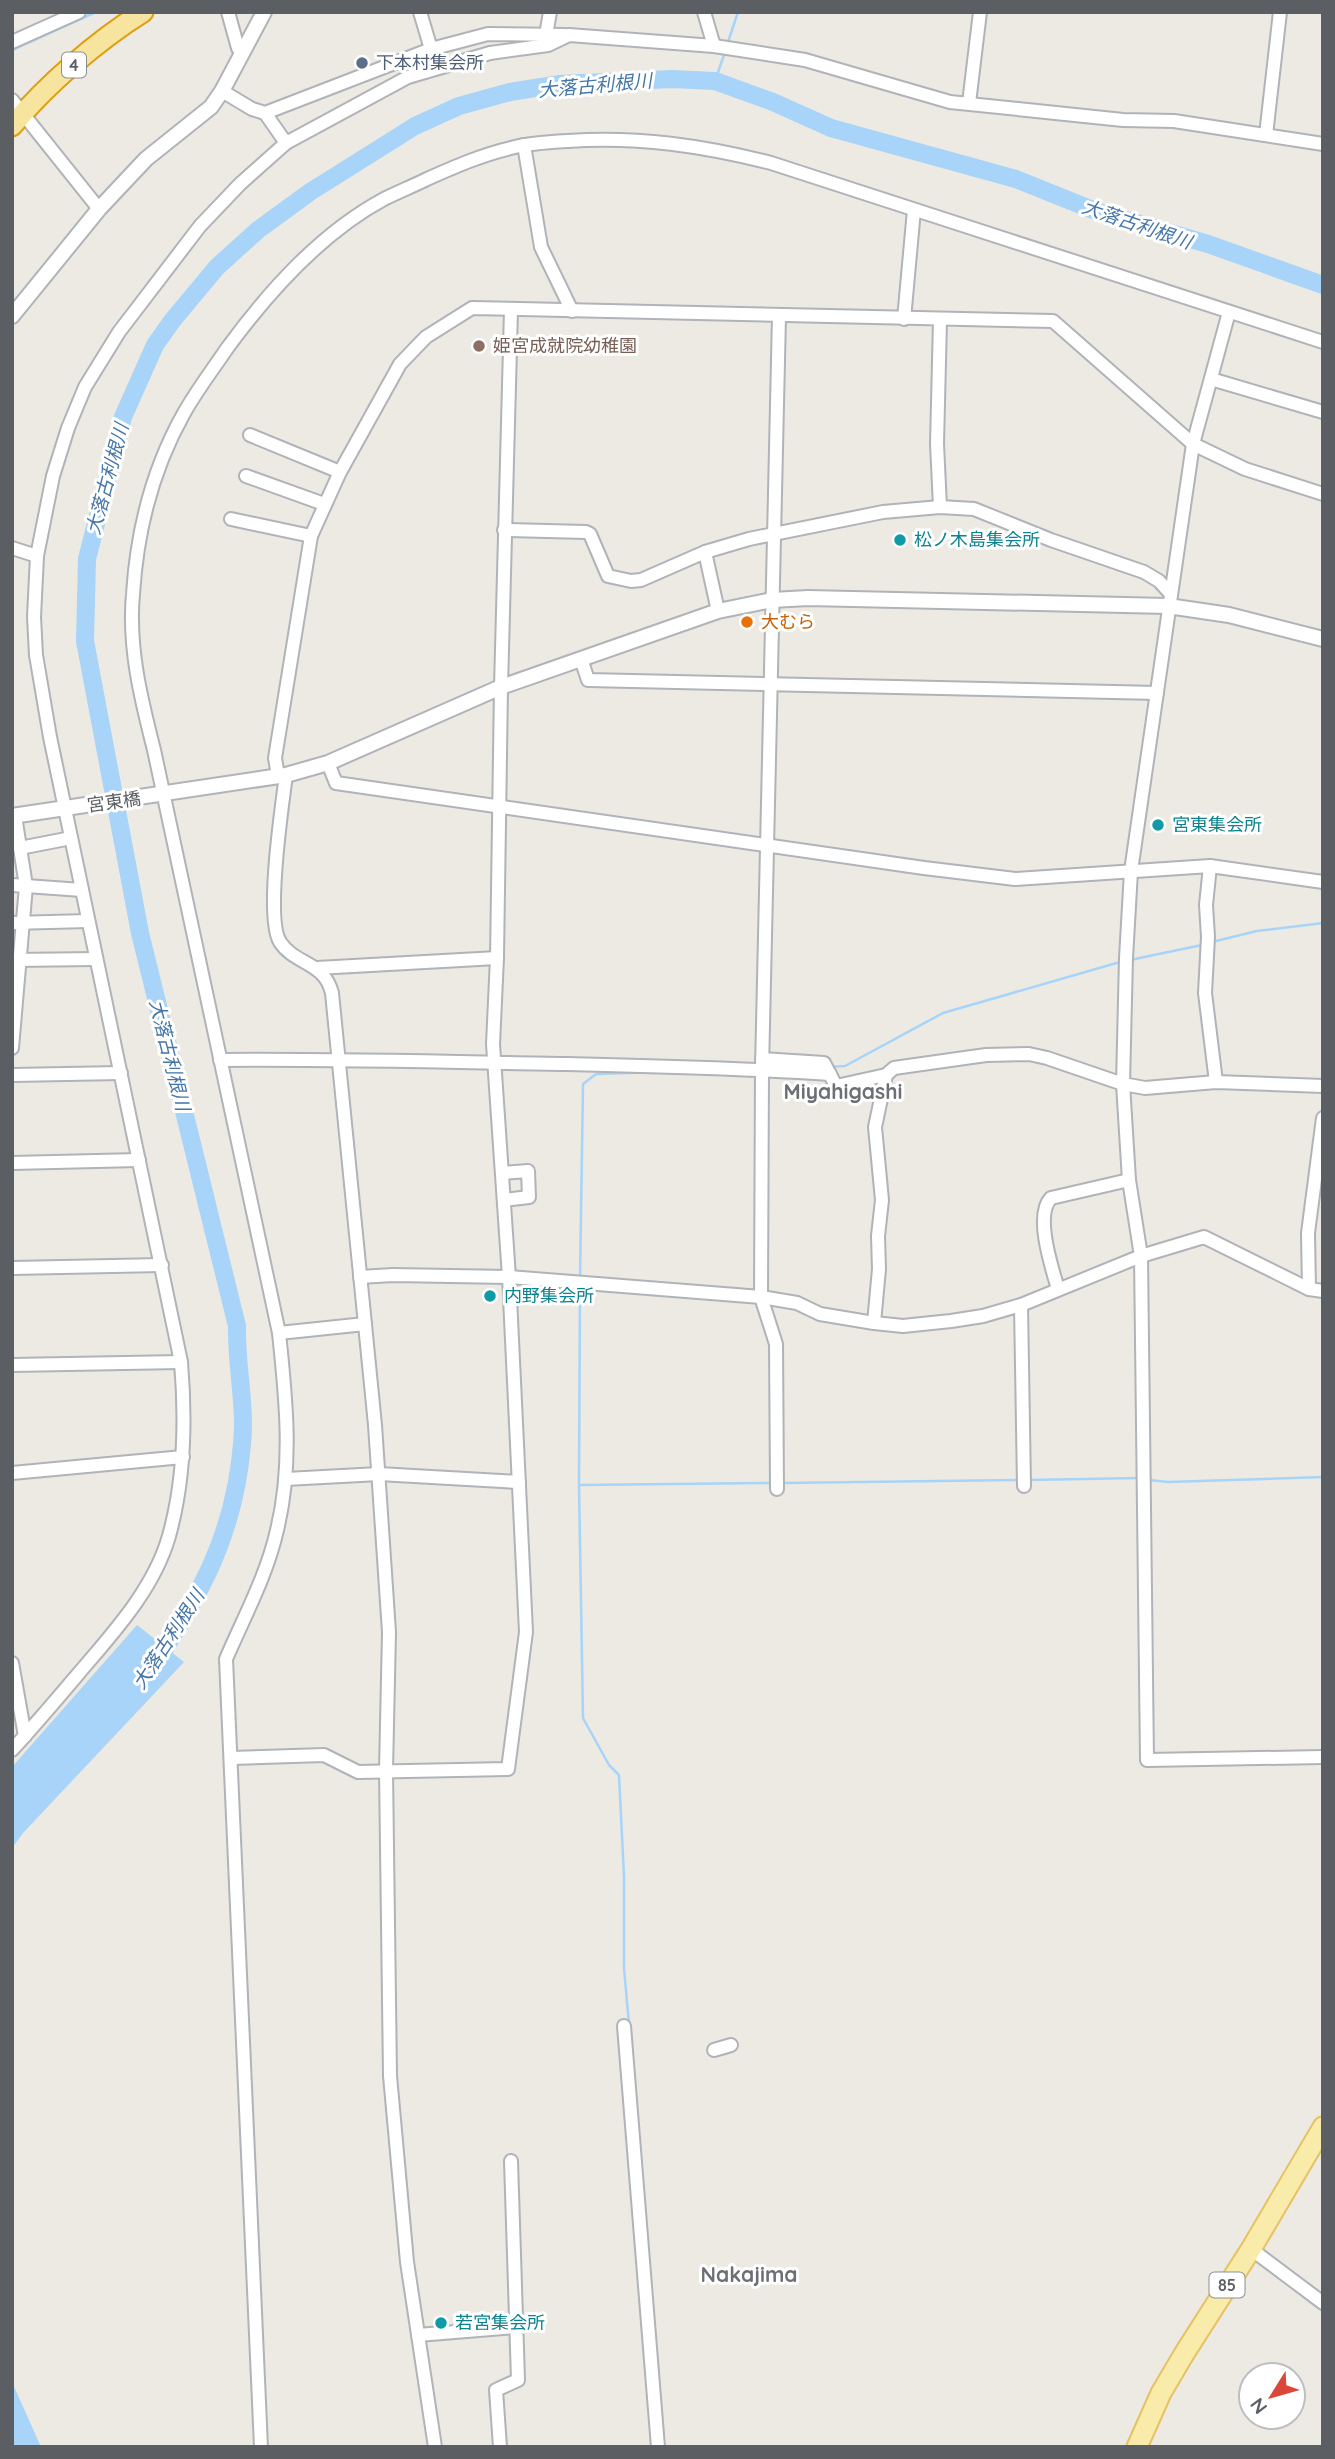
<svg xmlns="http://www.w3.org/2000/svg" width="1335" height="2459" font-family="Quicksand,'Noto Sans JP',sans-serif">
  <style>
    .water { fill: #a7d4f8 }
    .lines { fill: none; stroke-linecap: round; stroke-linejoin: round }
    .stream { stroke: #a7d4f8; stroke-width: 2.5 }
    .river { stroke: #a7d4f8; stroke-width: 18 }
    .minor-casing { stroke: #b0b3b7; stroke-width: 16 }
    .tertiary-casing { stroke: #b0b3b7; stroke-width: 18 }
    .primary-casing { stroke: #e6c262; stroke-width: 23 }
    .trunk-casing { stroke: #de9f11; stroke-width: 23 }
    .minor { stroke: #fff; stroke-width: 12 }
    .tertiary { stroke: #fff; stroke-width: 14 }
    .primary { stroke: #f9ecab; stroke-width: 19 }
    .trunk { stroke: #f7e49e; stroke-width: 19 }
    .service-dot { fill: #5c6f8a; stroke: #fff; stroke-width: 2.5 }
    .education-dot { fill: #8d6e63; stroke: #fff; stroke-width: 2.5 }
    .culture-dot { fill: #0f9aa8; stroke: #fff; stroke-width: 2.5 }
    .food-dot { fill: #e8710a; stroke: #fff; stroke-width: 2.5 }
    .labels { text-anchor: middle; stroke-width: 6; stroke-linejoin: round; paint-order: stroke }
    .shield { fill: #fff; stroke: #8c8e91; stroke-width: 2 }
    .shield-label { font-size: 16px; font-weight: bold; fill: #5b5e62 }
    .service-label { font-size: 18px; fill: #4e5e75; stroke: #fff; text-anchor: start }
    .education-label { font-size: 18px; fill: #785e54; stroke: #fff; text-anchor: start }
    .culture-label { font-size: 18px; fill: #0d838f; stroke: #fff; text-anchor: start }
    .food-label { font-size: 18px; fill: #c56008; stroke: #fff; text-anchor: start }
    .street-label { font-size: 18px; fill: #5b5e62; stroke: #fff }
    .water-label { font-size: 19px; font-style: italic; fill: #4676a8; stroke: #fff }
    .quarter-label { font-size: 21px; font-weight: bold; fill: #6c7074; stroke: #fff }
  </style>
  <rect width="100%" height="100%" fill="#eceae3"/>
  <g class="water">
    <polygon points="137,1625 184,1662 23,1833 12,1848 12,1767"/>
    <polygon points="12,2382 41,2447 12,2447"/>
  </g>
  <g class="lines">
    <g class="stream">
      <polyline points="728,42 738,12"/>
      <polyline points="12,50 96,12"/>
      <polyline points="715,81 725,52"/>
      <polyline points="1212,942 1257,931 1323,923"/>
      <polyline points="1130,960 1202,945"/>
      <polyline points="829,1067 845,1066 943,1013 1120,962"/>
      <polyline points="580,1279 583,1084 596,1074 658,1072"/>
      <polyline points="580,1286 579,1485 583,1718 609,1765 619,1775 624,1877 624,1968 634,2080"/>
      <polyline points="1027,1480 1139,1478"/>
      <polyline points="1149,1480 1168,1482 1323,1477"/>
      <polyline points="782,1483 1020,1480"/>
      <polyline points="579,1485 772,1483"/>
    </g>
    <path class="river" d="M153,1666C201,1595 235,1532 242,1444C246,1405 236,1365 237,1326L140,933L85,641L87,559L123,417L155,345L172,321L217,267L258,230L310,192L415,126L459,106L510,92L560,84L672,79L715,81L773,102L831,128L1016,179L1098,212L1208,244L1323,285"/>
    <defs>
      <g id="minor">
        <polyline points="228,12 238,48 242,52"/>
        <polyline points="420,12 431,49"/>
        <polyline points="704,12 714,46"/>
        <polyline points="546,35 550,12"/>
        <polyline points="12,42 79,12"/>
        <polyline points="222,91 252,109 265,113 431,49 488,34 565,35"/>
        <polyline points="12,100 99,209"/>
        <polyline points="969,103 980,12"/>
        <polyline points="265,113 286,143"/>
        <polyline points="1266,135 1280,12"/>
        <polyline points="524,145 541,247 572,311"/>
        <polyline points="1229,312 1193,444 1131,871 1126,958 1123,1084 1129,1180 1141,1256 1147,1760 1323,1757"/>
        <polyline points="904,319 914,210"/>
        <polyline points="1211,379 1323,412"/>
        <polyline points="250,435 340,472"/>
        <polyline points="246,476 324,504"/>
        <polyline points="940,507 937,444 940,320"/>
        <polyline points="231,519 311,536"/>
        <polyline points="504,530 586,532 590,534 608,576 631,581 641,580 705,552 749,539 883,512 940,507 974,509 1051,540 1144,572 1159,581 1170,593"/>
        <polyline points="12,548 37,556"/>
        <polyline points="705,552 718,611"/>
        <polyline points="581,659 588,680 1157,693"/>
        <polyline points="328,763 336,783 924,868 1015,879 1210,866 1323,882"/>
        <path d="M286,775C282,806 265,918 280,942C295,965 324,961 332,993L375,1425L389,1632L386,1770L390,2076L407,2262L435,2447"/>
        <polyline points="278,776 275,758 311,536 340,472 400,364 426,337 472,308 1053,321 1193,444 1245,469 1323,494"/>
        <polyline points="20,848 71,838"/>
        <polyline points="1210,866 1206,905 1208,937 1205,993 1216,1082"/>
        <polyline points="12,885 82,890"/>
        <polyline points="12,923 88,921"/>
        <polyline points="13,960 96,959"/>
        <polyline points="317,968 497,958"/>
        <polyline points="12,1048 26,886 15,816"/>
        <polyline points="762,1059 824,1063 836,1086 886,1075 894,1068 986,1055 1029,1054 1047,1058 1123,1084 1145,1088 1216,1082 1323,1086"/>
        <path d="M220,1060C335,1059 450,1062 565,1064C653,1066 742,1068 830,1074"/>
        <polyline points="12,1075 121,1073"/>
        <polyline points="12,1163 139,1160"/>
        <polyline points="502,1173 528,1171 529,1197 504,1200"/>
        <polyline points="12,1268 162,1265"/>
        <polyline points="360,1277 393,1275 509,1277 761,1297 797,1303 820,1314 874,1323 903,1326 951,1321 983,1316 1021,1305 1141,1256 1204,1237 1309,1289 1323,1291"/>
        <path d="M1058,1289C1052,1268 1034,1215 1051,1198L1129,1180"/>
        <polyline points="1309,1289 1308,1233 1323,1118"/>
        <polyline points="1021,1305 1024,1486"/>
        <polyline points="874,1323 879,1269 878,1236 882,1200 875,1127 886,1075"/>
        <polyline points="279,1333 365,1324"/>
        <polyline points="12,1365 181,1362"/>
        <polyline points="12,1473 183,1457"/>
        <polyline points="286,1479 379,1474 519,1482"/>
        <polyline points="777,1489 776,1344 761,1297 762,1069 779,316"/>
        <polyline points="12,1663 25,1736"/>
        <path d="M12,1750C35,1725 57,1699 79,1673C113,1633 154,1589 169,1536C185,1479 186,1421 181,1362L50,737L36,655L34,617L37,556L53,476L68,428L85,387L119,332L200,226L240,184L286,143L408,77L490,53L548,45L569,35L714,46L805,60L950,102L1123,120L1174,121L1323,144"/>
        <polyline points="231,1758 324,1755 358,1772 508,1769 526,1632 509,1277 493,1044 497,958 501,687 511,310"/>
        <polyline points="624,2026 658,2447"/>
        <polyline points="714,2050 731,2045"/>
        <polyline points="1251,2249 1323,2303"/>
        <polyline points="418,2335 515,2327"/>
        <path d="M261,2447L226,1659C244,1617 267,1575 277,1530C293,1465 286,1399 279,1333L154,750C141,699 128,647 133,594C137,531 153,468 184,413C197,390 213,369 228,347C270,290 321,233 384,199C398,192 413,186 427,179C454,167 481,155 511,148C529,143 549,142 568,141C638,136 704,146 771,163L1323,342"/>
        <polyline points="500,2447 496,2390 518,2380 511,2161"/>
      </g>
      <g id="tertiary">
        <polyline points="12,316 99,209 146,159 211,107 222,91 264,12"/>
        <polyline points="12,816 286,775 328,763 501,687 718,611 772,600 808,598 1168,606 1229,615 1323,639"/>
      </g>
      <polyline id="primary" points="1137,2447 1161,2393 1184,2354 1251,2249 1323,2127"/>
      <path id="trunk" d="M12,126C47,84 97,41 143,12"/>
    </defs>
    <use href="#minor" class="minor-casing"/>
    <use href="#tertiary" class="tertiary-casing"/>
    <use href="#primary" class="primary-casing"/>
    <use href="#trunk" class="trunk-casing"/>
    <use href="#minor" class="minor"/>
    <use href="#tertiary" class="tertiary"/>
    <use href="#primary" class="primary"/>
    <use href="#trunk" class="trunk"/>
  </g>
  <circle class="service-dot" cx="362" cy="63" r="7"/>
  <circle class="education-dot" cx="479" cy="346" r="7"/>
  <g class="culture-dot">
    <circle cx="900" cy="540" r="7"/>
    <circle cx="1158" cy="825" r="7"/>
    <circle cx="490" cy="1296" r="7"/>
    <circle cx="441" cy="2323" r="7"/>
  </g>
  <circle class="food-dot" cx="747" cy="622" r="7"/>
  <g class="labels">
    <g class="shield">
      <rect x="62" y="52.5" width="24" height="25" rx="5"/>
      <rect x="1209.5" y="2272.5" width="35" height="25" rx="5"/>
    </g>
    <g class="shield-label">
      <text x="74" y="71">4</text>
      <text x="1227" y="2291">85</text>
    </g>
    <g class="service-label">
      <text x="376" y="69">下本村集会所</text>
    </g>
    <g class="education-label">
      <text x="493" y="352">姫宮成就院幼稚園</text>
    </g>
    <g class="culture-label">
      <text x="914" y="546">松ノ木島集会所</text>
      <text x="1172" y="831">宮東集会所</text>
      <text x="504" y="1302">内野集会所</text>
      <text x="455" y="2329">若宮集会所</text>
    </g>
    <g class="food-label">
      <text x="761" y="628">大むら</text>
    </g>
    <g class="street-label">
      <text transform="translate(114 802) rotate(-8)" y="6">宮東橋</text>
    </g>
    <g class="water-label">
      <text transform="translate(595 85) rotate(-5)" y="7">大落古利根川</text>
      <text transform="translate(1137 224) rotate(19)" y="7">大落古利根川</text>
      <text transform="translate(107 479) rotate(-75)" y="7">大落古利根川</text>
      <text transform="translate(170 1055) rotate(76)" y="7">大落古利根川</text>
      <text transform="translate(168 1639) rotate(-57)" y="7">大落古利根川</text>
    </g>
    <g class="quarter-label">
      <text x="843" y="1099">Miyahigashi</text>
      <text x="749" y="2282">Nakajima</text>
    </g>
  </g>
  <rect width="1335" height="2459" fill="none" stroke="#5b5e62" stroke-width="28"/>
  <g transform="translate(1272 2396) rotate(233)"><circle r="33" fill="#ffffff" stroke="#bdbfc0" stroke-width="2"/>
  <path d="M0-5L12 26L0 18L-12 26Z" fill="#dc4739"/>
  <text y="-10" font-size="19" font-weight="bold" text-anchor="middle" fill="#5b5e62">N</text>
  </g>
</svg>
